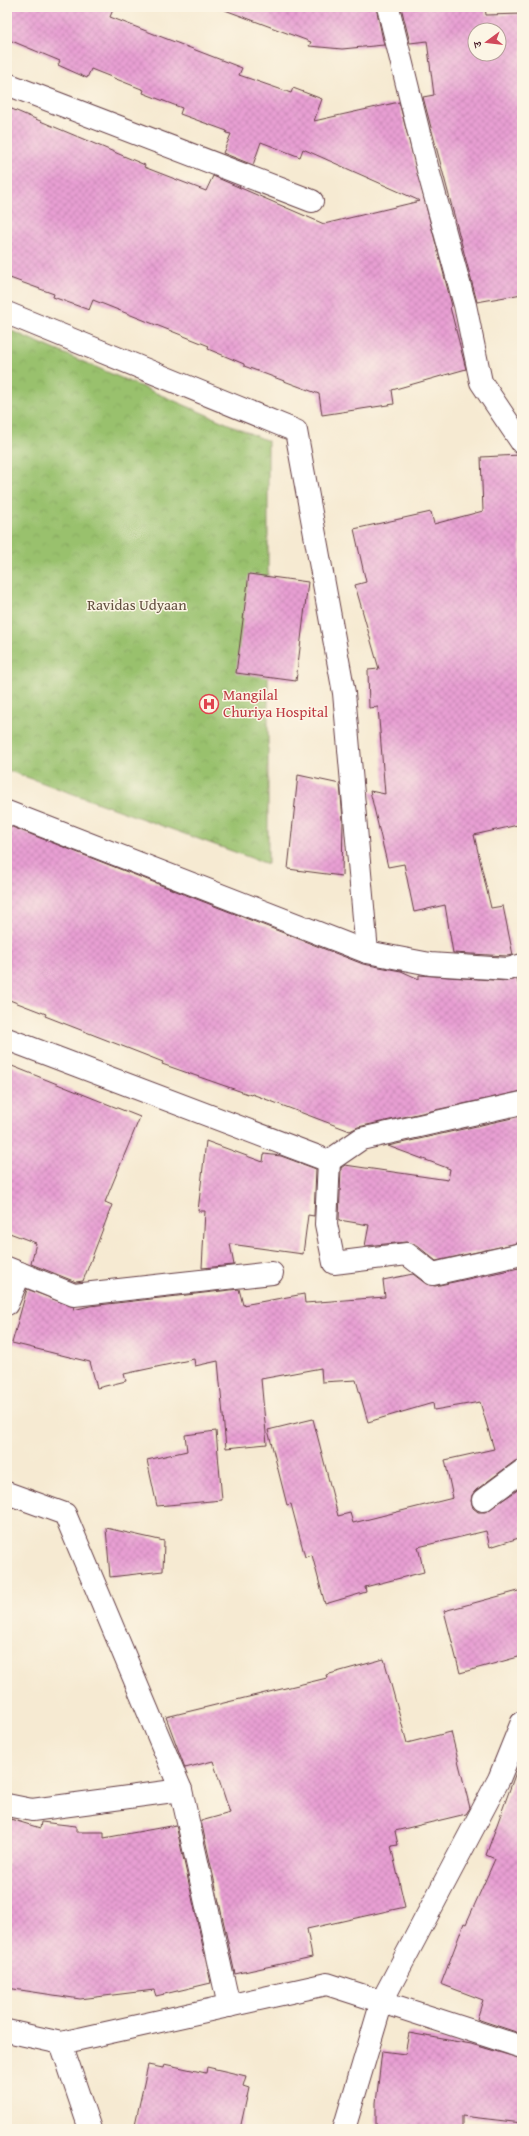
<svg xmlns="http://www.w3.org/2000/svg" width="529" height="2136" font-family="'Gentium Book Plus','Noto Serif Devanagari',serif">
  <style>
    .park { fill: url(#park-crowns); stroke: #72704c }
    .building { fill: url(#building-cross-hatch); fill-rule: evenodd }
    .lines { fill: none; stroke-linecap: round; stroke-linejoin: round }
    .minor-casing { stroke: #643d44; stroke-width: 24 }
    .minor { stroke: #fff; stroke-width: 22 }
    .labels { text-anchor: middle; stroke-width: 3; stroke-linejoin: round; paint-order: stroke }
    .park-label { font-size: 15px; fill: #62503f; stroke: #fcf5e5 }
    .health-label { font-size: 15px; fill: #be3a42; stroke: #fcf5e5; text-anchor: start }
  </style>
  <defs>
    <pattern id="park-crowns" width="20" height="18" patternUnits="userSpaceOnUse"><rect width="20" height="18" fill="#99c16d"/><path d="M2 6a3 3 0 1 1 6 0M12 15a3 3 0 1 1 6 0" fill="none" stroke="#85a55f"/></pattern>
    <pattern id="building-cross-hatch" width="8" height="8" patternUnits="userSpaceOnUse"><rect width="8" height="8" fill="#e89fd3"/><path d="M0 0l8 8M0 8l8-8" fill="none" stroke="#c888b5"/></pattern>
  </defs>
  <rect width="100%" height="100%" fill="#fcf5e5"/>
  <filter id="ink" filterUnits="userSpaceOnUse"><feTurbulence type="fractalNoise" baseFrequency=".025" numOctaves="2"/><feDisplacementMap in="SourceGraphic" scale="8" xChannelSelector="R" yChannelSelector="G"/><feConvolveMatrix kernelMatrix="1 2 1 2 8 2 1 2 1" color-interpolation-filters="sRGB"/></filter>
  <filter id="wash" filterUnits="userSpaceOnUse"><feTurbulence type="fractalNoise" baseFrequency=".012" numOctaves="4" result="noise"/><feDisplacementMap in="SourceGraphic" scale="16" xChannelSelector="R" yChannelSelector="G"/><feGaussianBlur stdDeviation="0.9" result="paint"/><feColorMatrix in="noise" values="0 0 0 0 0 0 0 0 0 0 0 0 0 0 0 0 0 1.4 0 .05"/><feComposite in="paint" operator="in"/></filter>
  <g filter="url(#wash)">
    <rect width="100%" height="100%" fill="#f6ead2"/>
    <polygon class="park" points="7,329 268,441 268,864 7,770"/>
    <g id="blocks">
      <g class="building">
        <polygon points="7,7 114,7 110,17 242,68 239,75 291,93 293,88 322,99 314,121 399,102 452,306 450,307 466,369 392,390 394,404 322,415 319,394 244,366 244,364 208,349 209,346 93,300 89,310 53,297 54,294 7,277 7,107 145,165 144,167 206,191 213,176 324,224 420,201 303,149 300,157 261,142 253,165 223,153 231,134 226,133 227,131 180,114 182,108 143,93 144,90 91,69 87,78 58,65 60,61 7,39"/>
        <polygon points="226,7 376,7 384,45 342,49 309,46 311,42 225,10"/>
        <path d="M401,7H485L486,15L522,14V294L477,302L423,97L434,95L427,41L410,43ZM475,30H499V54H475Z"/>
        <polygon points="520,455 522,824 474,835 491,908 503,906 513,955 507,956 453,953 445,905 414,912 404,864 388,867 370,791 385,794 378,707 369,708 368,670 379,669 355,585 366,582 354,529 431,512 434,524 483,511 481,457"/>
        <polygon points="249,574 308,582 296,681 236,673"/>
        <polygon points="298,775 340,784 343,820 342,876 288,869"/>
        <polygon points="7,825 363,964 401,971 419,979 419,975 507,981 517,979 519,987 522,986 522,1091 358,1127 350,1131 252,1094 251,1095 162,1064 163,1062 140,1053 45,1016 46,1014 7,999"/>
        <polygon points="7,1064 140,1117 105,1202 112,1205 83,1281 76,1282 31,1264 36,1243 7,1232"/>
        <polygon points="521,1116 522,1242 436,1261 415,1244 406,1242 365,1246 369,1225 339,1220 341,1168 345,1165 448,1180 450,1169 388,1146"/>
        <polygon points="206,1141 263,1162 264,1154 281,1156 316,1169 314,1216 308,1215 303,1254 230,1244 234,1265 202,1268 205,1211 198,1211"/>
        <polygon points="519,1268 522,1280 522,1459 515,1461 476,1490 472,1495 471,1501 473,1508 478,1512 485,1512 522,1487 522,1537 490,1547 486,1531 418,1547 424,1572 365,1587 366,1592 325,1604 312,1555 305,1557 291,1504 287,1505 268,1430 313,1419 338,1516 350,1513 353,1523 453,1498 445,1460 494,1449 480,1402 434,1410 433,1403 368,1422 356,1380 322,1382 321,1368 261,1379 267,1444 226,1448 218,1361 195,1366 194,1359 124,1374 126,1381 97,1388 90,1362 12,1343 27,1289 74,1307 73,1310 90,1306 239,1289 243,1305 304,1294 305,1303 385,1297 383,1280 413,1274 426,1284 435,1286"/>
        <polygon points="216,1431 222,1500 157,1506 147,1460 187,1451 185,1435"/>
        <polygon points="106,1528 164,1541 163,1571 110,1577"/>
        <polygon points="522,1590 522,1656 460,1673 444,1611"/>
        <polygon points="384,1659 407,1743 451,1732 470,1808 466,1814 395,1831 398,1845 391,1846 405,1907 307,1929 312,1957 235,1974 201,1821 230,1813 213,1761 185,1768 166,1717 327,1678 326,1675"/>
        <polygon points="519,1764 522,1764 522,2034 477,2019 483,2000 441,1984 464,1923 466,1924 495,1859 486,1855"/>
        <polygon points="7,1818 40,1828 41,1822 76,1826 76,1832 104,1832 104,1838 176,1825 211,1983 156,1996 154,1990 80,1999 7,1988"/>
        <polygon points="409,2033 471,2044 522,2059 522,2123 462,2116 462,2129 376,2129 376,2103 382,2051 405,2054"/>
        <polygon points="164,2064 206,2073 207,2067 246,2076 243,2086 249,2088 240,2129 134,2129 148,2065 163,2068"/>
      </g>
    </g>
  </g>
  <g filter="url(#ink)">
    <use href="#blocks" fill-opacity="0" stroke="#643d44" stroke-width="1"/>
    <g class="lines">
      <defs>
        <g id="minor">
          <polyline points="388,7 428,170 465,305 481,382 522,443"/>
          <polyline points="7,84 312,201"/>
          <polyline points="7,313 296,431 344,693 367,952"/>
          <polyline points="7,812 367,952 430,964 508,969 522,965"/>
          <polyline points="7,1039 329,1161"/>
          <polyline points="329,1161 326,1224 334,1263 407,1254 433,1274 522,1254"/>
          <polyline points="329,1161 361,1139 522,1103"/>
          <polyline points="7,1268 74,1295 272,1273"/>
          <polyline points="7,1304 20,1273"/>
          <polyline points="7,1493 65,1514 181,1790 229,2006"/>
          <polyline points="483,1500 522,1471"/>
          <polyline points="7,1805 32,1810 181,1790"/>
          <polyline points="7,2031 61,2043 327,1984 522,2047"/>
          <polyline points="61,2043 90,2129"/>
          <polyline points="344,2129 382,2001 499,1779 522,1722"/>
        </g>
      </defs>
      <use href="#minor" class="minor-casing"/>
      <use href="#minor" class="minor"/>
    </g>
  </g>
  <defs>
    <symbol id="hospital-ring" viewBox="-11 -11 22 22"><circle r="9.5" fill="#fcf5e5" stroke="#e0444e" stroke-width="1.5"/><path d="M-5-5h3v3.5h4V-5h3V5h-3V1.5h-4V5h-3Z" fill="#e0444e"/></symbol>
  </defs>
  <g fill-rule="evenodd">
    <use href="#hospital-ring" x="198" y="693" width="22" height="22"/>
  </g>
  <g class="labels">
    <g class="park-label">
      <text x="137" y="610">Ravidas Udyaan</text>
    </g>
    <g class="health-label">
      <text x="223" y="700">Mangilal<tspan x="223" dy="17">Churiya Hospital</tspan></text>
    </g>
  </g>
  <rect width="529" height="2136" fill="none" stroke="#fcf5e5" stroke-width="24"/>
  <g transform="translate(487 42) rotate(255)"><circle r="19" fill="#fcf5e5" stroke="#b59f9b"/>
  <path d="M0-3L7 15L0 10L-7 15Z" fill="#d1495b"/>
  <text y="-6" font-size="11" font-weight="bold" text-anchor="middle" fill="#4a1f2b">उ</text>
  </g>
</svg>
